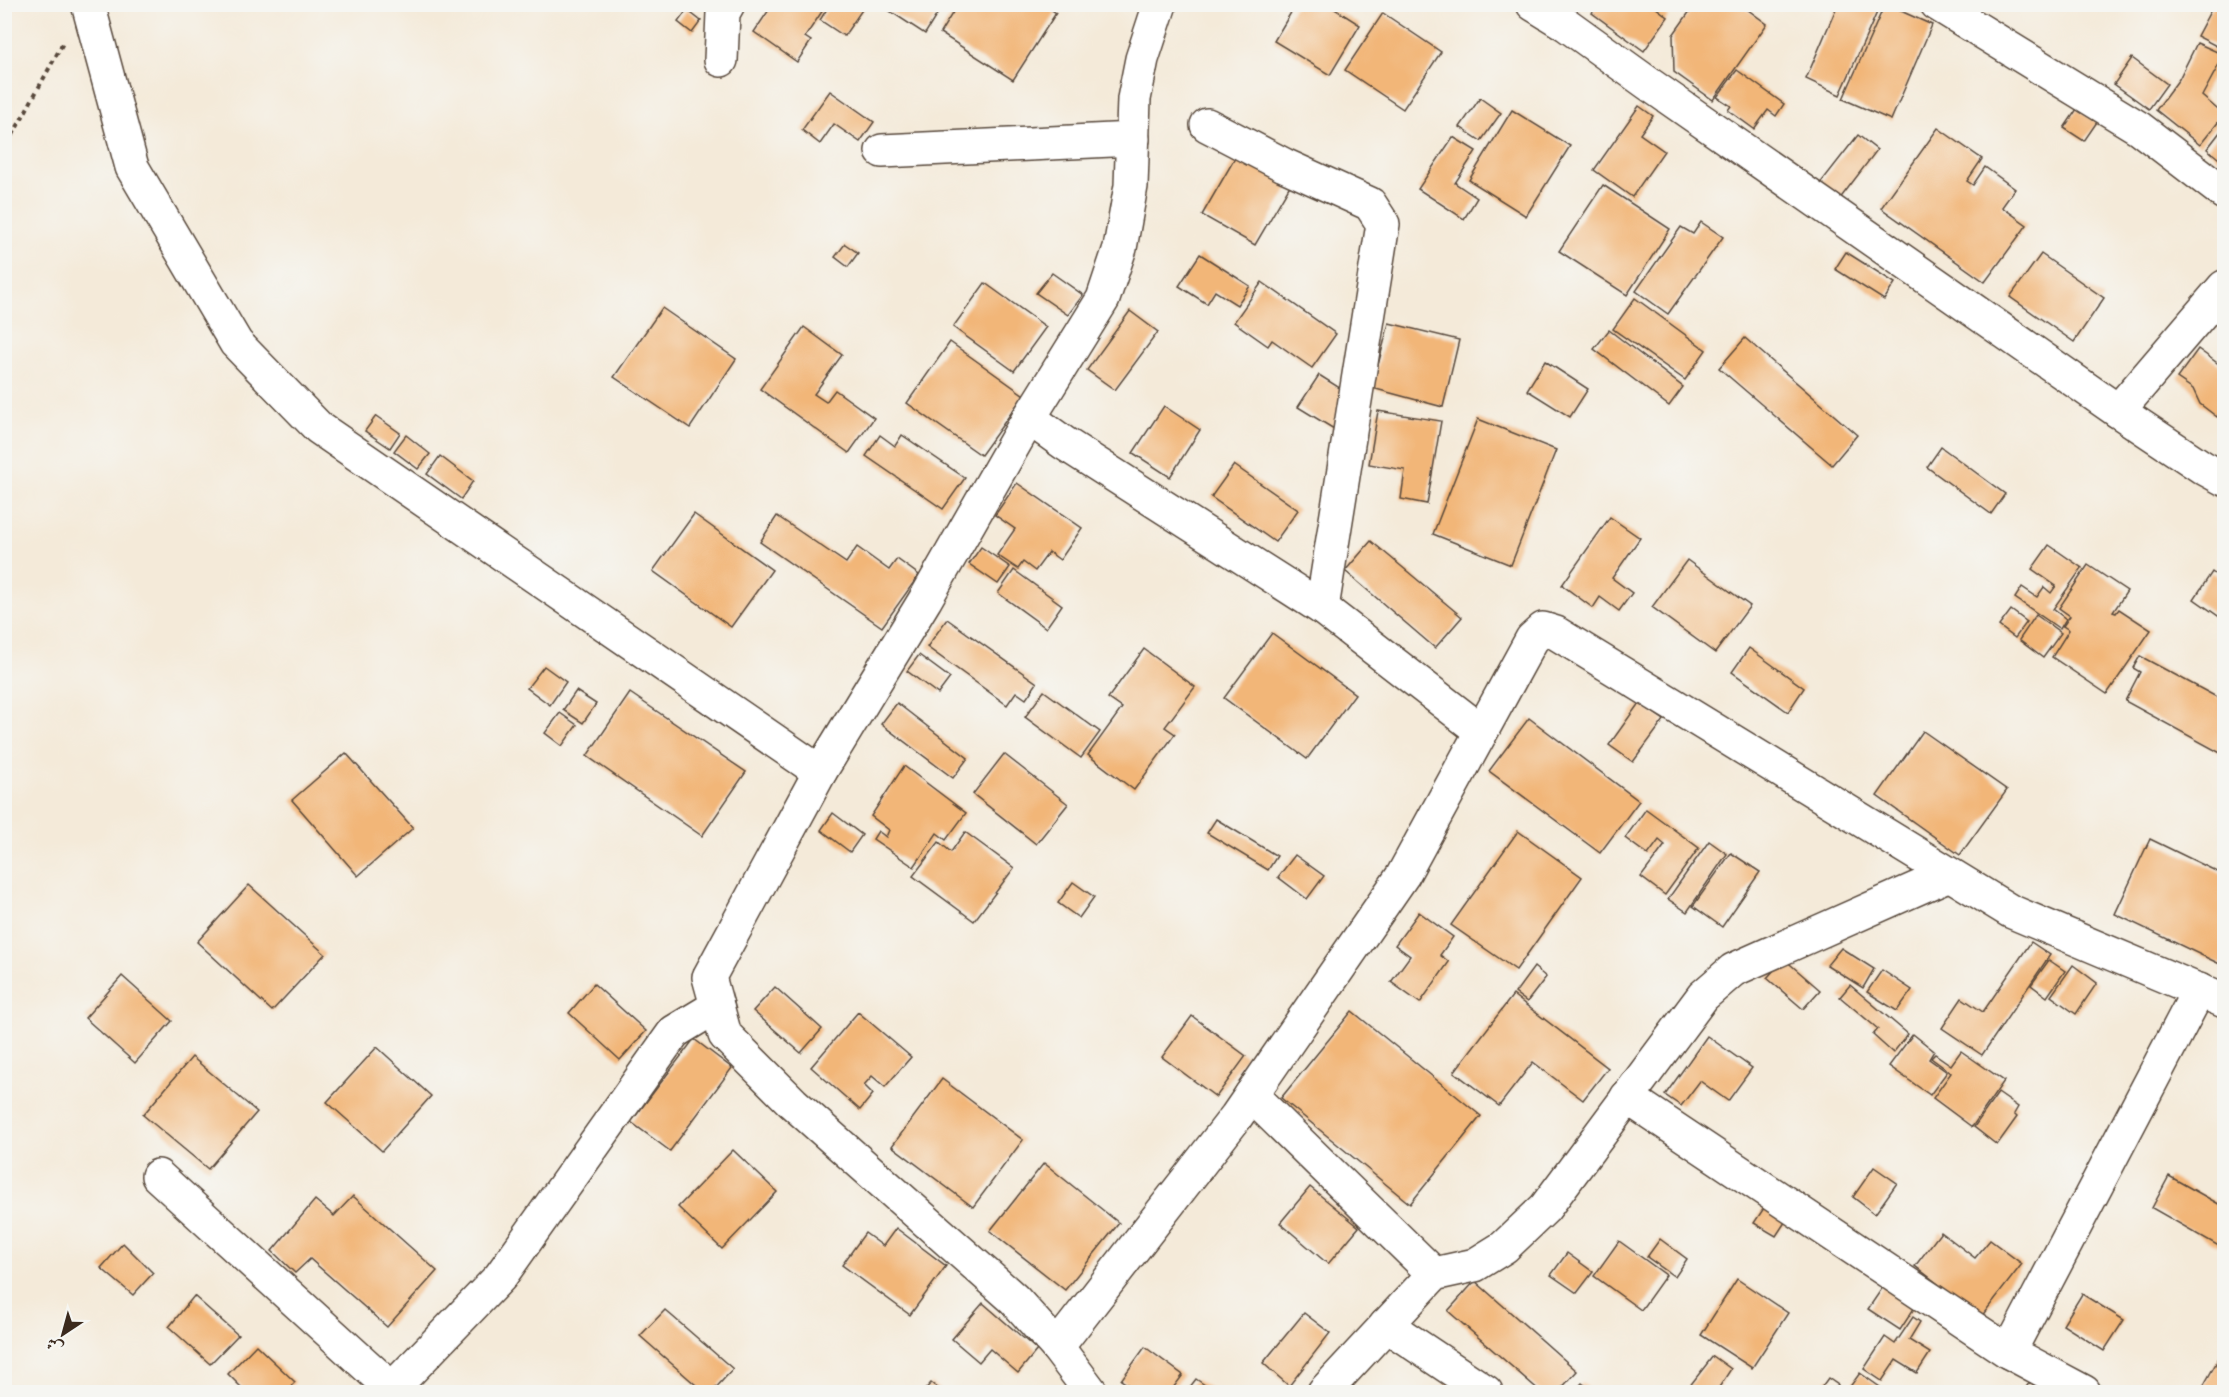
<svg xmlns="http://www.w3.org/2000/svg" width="2229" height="1397" font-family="'IM FELL Double Pica',Amiri,serif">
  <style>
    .building { fill: #f2b678 }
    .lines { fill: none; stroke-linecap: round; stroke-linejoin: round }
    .minor-casing { stroke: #57473a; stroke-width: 36 }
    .path { stroke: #57473a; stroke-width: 4; stroke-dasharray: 4.5 4.5; stroke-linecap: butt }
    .minor { stroke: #fff; stroke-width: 33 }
  </style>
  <rect width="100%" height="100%" fill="#f6f6f2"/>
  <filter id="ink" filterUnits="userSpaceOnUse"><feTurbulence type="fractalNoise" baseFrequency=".0167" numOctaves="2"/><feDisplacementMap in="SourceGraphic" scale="12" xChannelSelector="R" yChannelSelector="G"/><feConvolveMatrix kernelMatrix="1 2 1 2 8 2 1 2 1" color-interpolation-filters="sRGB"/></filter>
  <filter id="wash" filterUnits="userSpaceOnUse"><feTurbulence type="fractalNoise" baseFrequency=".008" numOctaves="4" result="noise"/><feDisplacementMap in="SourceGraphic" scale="24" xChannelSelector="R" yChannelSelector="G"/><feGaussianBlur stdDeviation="1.35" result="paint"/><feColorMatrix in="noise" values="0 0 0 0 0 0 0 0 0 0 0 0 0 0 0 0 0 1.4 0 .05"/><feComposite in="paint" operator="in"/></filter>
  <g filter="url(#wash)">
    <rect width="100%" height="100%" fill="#f4ead9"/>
    <g id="blocks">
      <g class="building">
        <polygon points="773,4 827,4 805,37 811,41 797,62 754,32"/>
        <polygon points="830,4 866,4 844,36 820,20"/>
        <polygon points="879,4 936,4 941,8 925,34"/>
        <polygon points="958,4 1043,4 1056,13 1013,80 940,33"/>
        <polygon points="1296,4 1327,4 1360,25 1330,75 1274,41"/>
        <polygon points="1598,4 1651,4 1668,17 1644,51 1592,13"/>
        <polygon points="1695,4 1740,4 1767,24 1713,100 1674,72 1673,35"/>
        <polygon points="1838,4 1865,4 1878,10 1840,95 1806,79"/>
        <polygon points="1885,4 1932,25 1891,120 1843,99"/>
        <polygon points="2214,4 2224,4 2224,50 2197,36"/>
        <polygon points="687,10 701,21 692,33 678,22"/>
        <polygon points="1383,13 1441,52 1403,109 1345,70"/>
        <polygon points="2197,43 2224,55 2202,96 2224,115 2200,145 2156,110 2179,79"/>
        <polygon points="2132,58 2167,84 2149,109 2114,84"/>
        <polygon points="1737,70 1784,104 1776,116 1768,110 1754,129 1728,110 1731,106 1717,97"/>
        <polygon points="830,91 874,122 860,142 834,124 820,144 802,130"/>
        <polygon points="1480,98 1501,113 1481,141 1460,127"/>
        <polygon points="1639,106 1653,116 1640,134 1664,151 1632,197 1594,170"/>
        <polygon points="2077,109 2097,122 2084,141 2064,128"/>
        <polygon points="1512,110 1570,146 1526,216 1469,180"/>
        <polygon points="2224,127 2224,163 2207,149"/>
        <polygon points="1938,128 1982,159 1967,181 1973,185 1985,167 2015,189 2002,207 2027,225 1985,282 1881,208"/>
        <polygon points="1858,135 1877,150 1839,200 1819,185"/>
        <polygon points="1453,137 1476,151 1455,183 1477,198 1464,219 1418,189"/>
        <polygon points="1239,151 1292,182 1255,245 1202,215"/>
        <polygon points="1603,185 1670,229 1627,295 1559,251"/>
        <polygon points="1701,222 1723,237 1668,314 1636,291 1681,227 1693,234"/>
        <polygon points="845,244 858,253 848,267 835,257"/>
        <polygon points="1846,252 1895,283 1884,300 1835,269"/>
        <polygon points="1200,254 1250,286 1237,305 1215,291 1207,304 1179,286"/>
        <polygon points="2041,254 2104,298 2074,342 2010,297"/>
        <polygon points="1052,273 1083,295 1068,315 1036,293"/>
        <polygon points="1262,282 1336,334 1312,368 1272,340 1268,346 1234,322"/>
        <polygon points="985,283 1046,327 1014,371 953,327"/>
        <polygon points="1635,298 1706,350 1685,380 1613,329"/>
        <polygon points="662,308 736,359 690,428 614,377"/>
        <polygon points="1130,311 1158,332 1115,390 1087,370"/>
        <polygon points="2224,321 2224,335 2218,328"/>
        <polygon points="1389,323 1459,340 1443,407 1372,388"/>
        <polygon points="804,327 842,355 814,394 826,402 835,390 874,418 849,453 760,389"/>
        <polygon points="1609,330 1683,387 1669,406 1594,349"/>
        <polygon points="1745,338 1857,435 1832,465 1719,368"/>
        <polygon points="950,342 1024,395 981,455 907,403"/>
        <polygon points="2198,349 2224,368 2224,406 2217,417 2200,404 2193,389 2177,378"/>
        <polygon points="1545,361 1588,389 1570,417 1527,390"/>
        <polygon points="1319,375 1343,390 1334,429 1298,407"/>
        <polygon points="1164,406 1200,430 1170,477 1133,453"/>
        <polygon points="1378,411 1441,421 1427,504 1401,499 1405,470 1369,464"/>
        <polygon points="376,416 400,433 390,448 365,431"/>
        <polygon points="1478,419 1556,450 1511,565 1433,534"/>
        <polygon points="406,435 430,454 418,469 394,451"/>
        <polygon points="880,435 895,446 902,435 965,478 943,509 866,456"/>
        <polygon points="1941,447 2005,494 1991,514 1927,467"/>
        <polygon points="440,456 473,481 461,499 427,474"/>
        <polygon points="1234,465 1298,510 1275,542 1211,497"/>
        <polygon points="1017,483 1082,528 1060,560 1049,552 1035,571 1023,562 1018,569 997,555 1015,529 995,515"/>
        <polygon points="694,514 772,570 731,627 653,571"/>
        <polygon points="777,516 846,563 857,547 889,570 897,559 919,575 882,627 760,542"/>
        <polygon points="1610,517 1640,538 1612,578 1632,593 1619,611 1600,597 1593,608 1562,585"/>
        <polygon points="1371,541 1462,617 1435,648 1345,571"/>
        <polygon points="2049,545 2082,568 2053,609 2066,619 2060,629 2015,598 2022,587 2037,597 2044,587 2051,593 2056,586 2032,569"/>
        <polygon points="981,547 1010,567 998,584 969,564"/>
        <polygon points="1687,560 1750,606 1715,653 1652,607"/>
        <polygon points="2088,565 2127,591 2113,612 2116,613 2119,609 2151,630 2107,694 2052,657 2069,630 2063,626 2070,616 2059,608"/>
        <polygon points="1014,570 1062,605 1046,628 998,593"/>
        <polygon points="2212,572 2224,581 2224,620 2194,599"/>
        <polygon points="2011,610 2027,622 2015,638 1999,626"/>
        <polygon points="2036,615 2061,633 2043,658 2019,640"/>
        <polygon points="947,619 1037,683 1026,699 1016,692 1007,705 927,647"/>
        <polygon points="1272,633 1355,694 1307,759 1224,698"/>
        <polygon points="1749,648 1804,688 1788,712 1732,672"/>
        <polygon points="1144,649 1195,687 1165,727 1175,734 1134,790 1088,755 1122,708 1108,698"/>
        <polygon points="919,655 950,678 938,694 907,671"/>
        <polygon points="2140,656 2224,701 2224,755 2125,701 2140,672 2133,668"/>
        <polygon points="544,666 566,682 550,705 527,688"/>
        <polygon points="576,691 596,704 583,723 563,710"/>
        <polygon points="1044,691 1100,732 1081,758 1025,717"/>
        <polygon points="630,693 746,772 702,836 587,756"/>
        <polygon points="897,703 968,758 953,778 881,724"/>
        <polygon points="1639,703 1664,720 1633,762 1609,745"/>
        <polygon points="560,713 577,725 562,746 545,733"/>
        <polygon points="1529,718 1639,801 1600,853 1489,771"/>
        <polygon points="1923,731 2007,790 1960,855 1877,796"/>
        <polygon points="346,753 413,828 358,876 292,800"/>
        <polygon points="1004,754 1068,804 1036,844 973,794"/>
        <polygon points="904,766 966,813 946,840 937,833 914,867 873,839 878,831 886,837 889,830 871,816"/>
        <polygon points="1646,809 1699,848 1665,895 1641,877 1665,845 1659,840 1648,855 1625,838"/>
        <polygon points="833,813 862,835 850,852 821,830"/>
        <polygon points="1216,819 1277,856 1268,870 1207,833"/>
        <polygon points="1518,831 1582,877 1516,970 1451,925"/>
        <polygon points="965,832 1014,868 974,921 913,876 939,842 951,852"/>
        <polygon points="2150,839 2224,875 2224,966 2115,914"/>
        <polygon points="1709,841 1727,854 1687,912 1668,899"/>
        <polygon points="1731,853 1760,872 1722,927 1693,906"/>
        <polygon points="1295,855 1324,876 1307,899 1278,877"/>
        <polygon points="1073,882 1094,897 1079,918 1058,903"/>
        <polygon points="249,885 325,954 272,1011 197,942"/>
        <polygon points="1419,912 1453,937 1440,955 1449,962 1420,1003 1391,982 1410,956 1395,945"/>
        <polygon points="2031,942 2050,955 1982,1055 1942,1028 1962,998 1983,1012"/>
        <polygon points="1841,948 1874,969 1863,988 1827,965"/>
        <polygon points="1784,959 1820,990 1803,1009 1767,978"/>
        <polygon points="2049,960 2065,971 2047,997 2031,985"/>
        <polygon points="2073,965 2097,983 2076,1014 2051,996"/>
        <polygon points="1534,967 1546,977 1527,1002 1515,993"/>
        <polygon points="1882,970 1912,990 1897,1011 1867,992"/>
        <polygon points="122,976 172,1021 135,1063 85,1018"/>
        <polygon points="594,984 646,1031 620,1060 569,1013"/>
        <polygon points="1850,985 1908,1034 1893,1053 1873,1035 1878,1029 1840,997"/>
        <polygon points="775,987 822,1029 801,1053 753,1011"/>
        <polygon points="1513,995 1608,1068 1583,1100 1533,1062 1499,1106 1454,1072"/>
        <polygon points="1352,1011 1481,1116 1410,1204 1281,1098"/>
        <polygon points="858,1012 911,1057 885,1087 872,1076 864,1085 873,1094 860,1110 811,1067"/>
        <polygon points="1192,1016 1246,1056 1216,1097 1162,1057"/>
        <polygon points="1913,1034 1934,1051 1929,1059 1947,1072 1930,1095 1889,1066"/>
        <polygon points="1707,1036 1752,1068 1728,1101 1700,1081 1681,1106 1665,1095"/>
        <polygon points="694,1039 732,1068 670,1151 631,1122"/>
        <polygon points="377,1047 431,1096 382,1151 327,1102"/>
        <polygon points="1961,1051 2004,1081 1972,1127 1933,1098 1951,1073 1931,1058 1935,1054 1951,1065"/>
        <polygon points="192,1057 257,1112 208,1169 143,1115"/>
        <polygon points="942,1079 1023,1140 973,1207 892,1146"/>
        <polygon points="1998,1093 2018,1107 2014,1114 2017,1117 1997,1145 1974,1127"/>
        <polygon points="733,1150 777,1192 722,1249 678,1207"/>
        <polygon points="1044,1163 1119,1223 1065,1290 990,1231"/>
        <polygon points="1874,1167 1897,1183 1875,1214 1853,1197"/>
        <polygon points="2169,1176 2224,1207 2224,1249 2152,1208"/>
        <polygon points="1310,1187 1359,1227 1328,1264 1280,1223"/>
        <polygon points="353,1196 437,1271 387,1327 310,1259 295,1273 272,1251 315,1200 334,1216"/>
        <polygon points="1768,1202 1789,1216 1776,1236 1754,1223"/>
        <polygon points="896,1228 946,1266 910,1315 842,1265 865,1233 883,1246"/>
        <polygon points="1941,1232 1975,1258 1990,1240 2022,1264 1981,1317 1915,1266"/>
        <polygon points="1660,1239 1687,1259 1675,1277 1647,1257"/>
        <polygon points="1619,1241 1666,1275 1641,1310 1594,1276"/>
        <polygon points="123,1243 153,1273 133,1295 101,1268"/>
        <polygon points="1567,1253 1593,1272 1577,1293 1551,1275"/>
        <polygon points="1737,1279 1788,1313 1752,1368 1701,1335"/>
        <polygon points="1475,1281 1577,1371 1558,1392 1541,1392 1448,1311"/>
        <polygon points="1885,1284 1917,1304 1900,1330 1868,1309"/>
        <polygon points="2082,1294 2124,1320 2104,1351 2063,1325"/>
        <polygon points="194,1296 238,1335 210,1364 169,1327"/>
        <polygon points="983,1303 1037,1350 1018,1373 990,1349 979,1362 952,1339"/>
        <polygon points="665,1310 733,1369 712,1392 704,1392 640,1336"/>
        <polygon points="1304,1313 1330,1333 1289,1386 1263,1363"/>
        <polygon points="1913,1317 1920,1322 1909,1340 1930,1353 1917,1373 1896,1360 1882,1381 1864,1369 1885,1337 1895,1344"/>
        <polygon points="256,1345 295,1382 285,1392 246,1392 228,1374"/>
        <polygon points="1145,1347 1183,1375 1170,1392 1139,1392 1121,1380"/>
        <polygon points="1713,1356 1731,1369 1716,1392 1685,1392"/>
        <polygon points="2220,1356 2224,1358 2224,1392 2200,1392"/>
        <polygon points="1860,1373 1887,1392 1846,1392"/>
        <polygon points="1453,1376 1475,1392 1441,1392"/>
        <polygon points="1828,1378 1838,1385 1834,1390 1838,1392 1818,1392"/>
        <polygon points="1196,1379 1215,1392 1186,1392"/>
        <polygon points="931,1383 943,1392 923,1392"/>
        <polygon points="1582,1383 1594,1392 1574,1392"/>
        <polygon points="2029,1383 2044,1392 2023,1392"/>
        <polygon points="4,1384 15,1392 4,1392"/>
      </g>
    </g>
  </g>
  <g filter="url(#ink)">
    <use href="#blocks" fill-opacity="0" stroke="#57473a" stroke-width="1.5"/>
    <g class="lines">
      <defs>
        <g id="minor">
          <polyline points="88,4 132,167 236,343 319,428 820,772"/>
          <polyline points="1533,4 1567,25 1649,84 2118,411 2202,467 2224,479"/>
          <polyline points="1937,4 2139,128 2224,193"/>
          <polyline points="721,60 723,13 728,4"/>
          <polyline points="1207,125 1284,165 1370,204 1383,224 1322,608"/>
          <polyline points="882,151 1133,139"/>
          <polyline points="2118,411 2224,287"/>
          <polyline points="1029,418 1064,443 1322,608 1481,731"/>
          <polyline points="1251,1095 1434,1274"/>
          <polyline points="1627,1097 2009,1352 2084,1392"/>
          <polyline points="158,1176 392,1389 500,1277 674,1032 717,1006"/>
          <polyline points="1386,1325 1486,1392"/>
          <polyline points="1057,1347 1236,1117 1403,875 1532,639 1543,629 1556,633 2010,911 2224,1001"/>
          <polyline points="2009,1352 2199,990"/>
          <polyline points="1091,1392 1057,1347 1014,1299 793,1103 725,1035 709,977 820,772 925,600 1029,418 1103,299 1120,248 1131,186 1134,99 1142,59 1160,4"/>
          <polyline points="1324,1392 1434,1274 1475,1265 1504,1247 1545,1208 1703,996 1733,970 1947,875"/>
        </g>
      </defs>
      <use href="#minor" class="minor-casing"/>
      <polyline class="path" points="4,151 63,43"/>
      <use href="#minor" class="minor"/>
    </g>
  </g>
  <rect width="2229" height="1397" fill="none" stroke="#f6f6f2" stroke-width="24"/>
  <g transform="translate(63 1334) rotate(216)" stroke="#f6f6f2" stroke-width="4.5" paint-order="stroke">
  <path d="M0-4.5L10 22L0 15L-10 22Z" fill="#3b2a1e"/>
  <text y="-9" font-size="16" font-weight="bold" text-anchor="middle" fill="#3b2a1e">ش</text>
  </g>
</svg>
